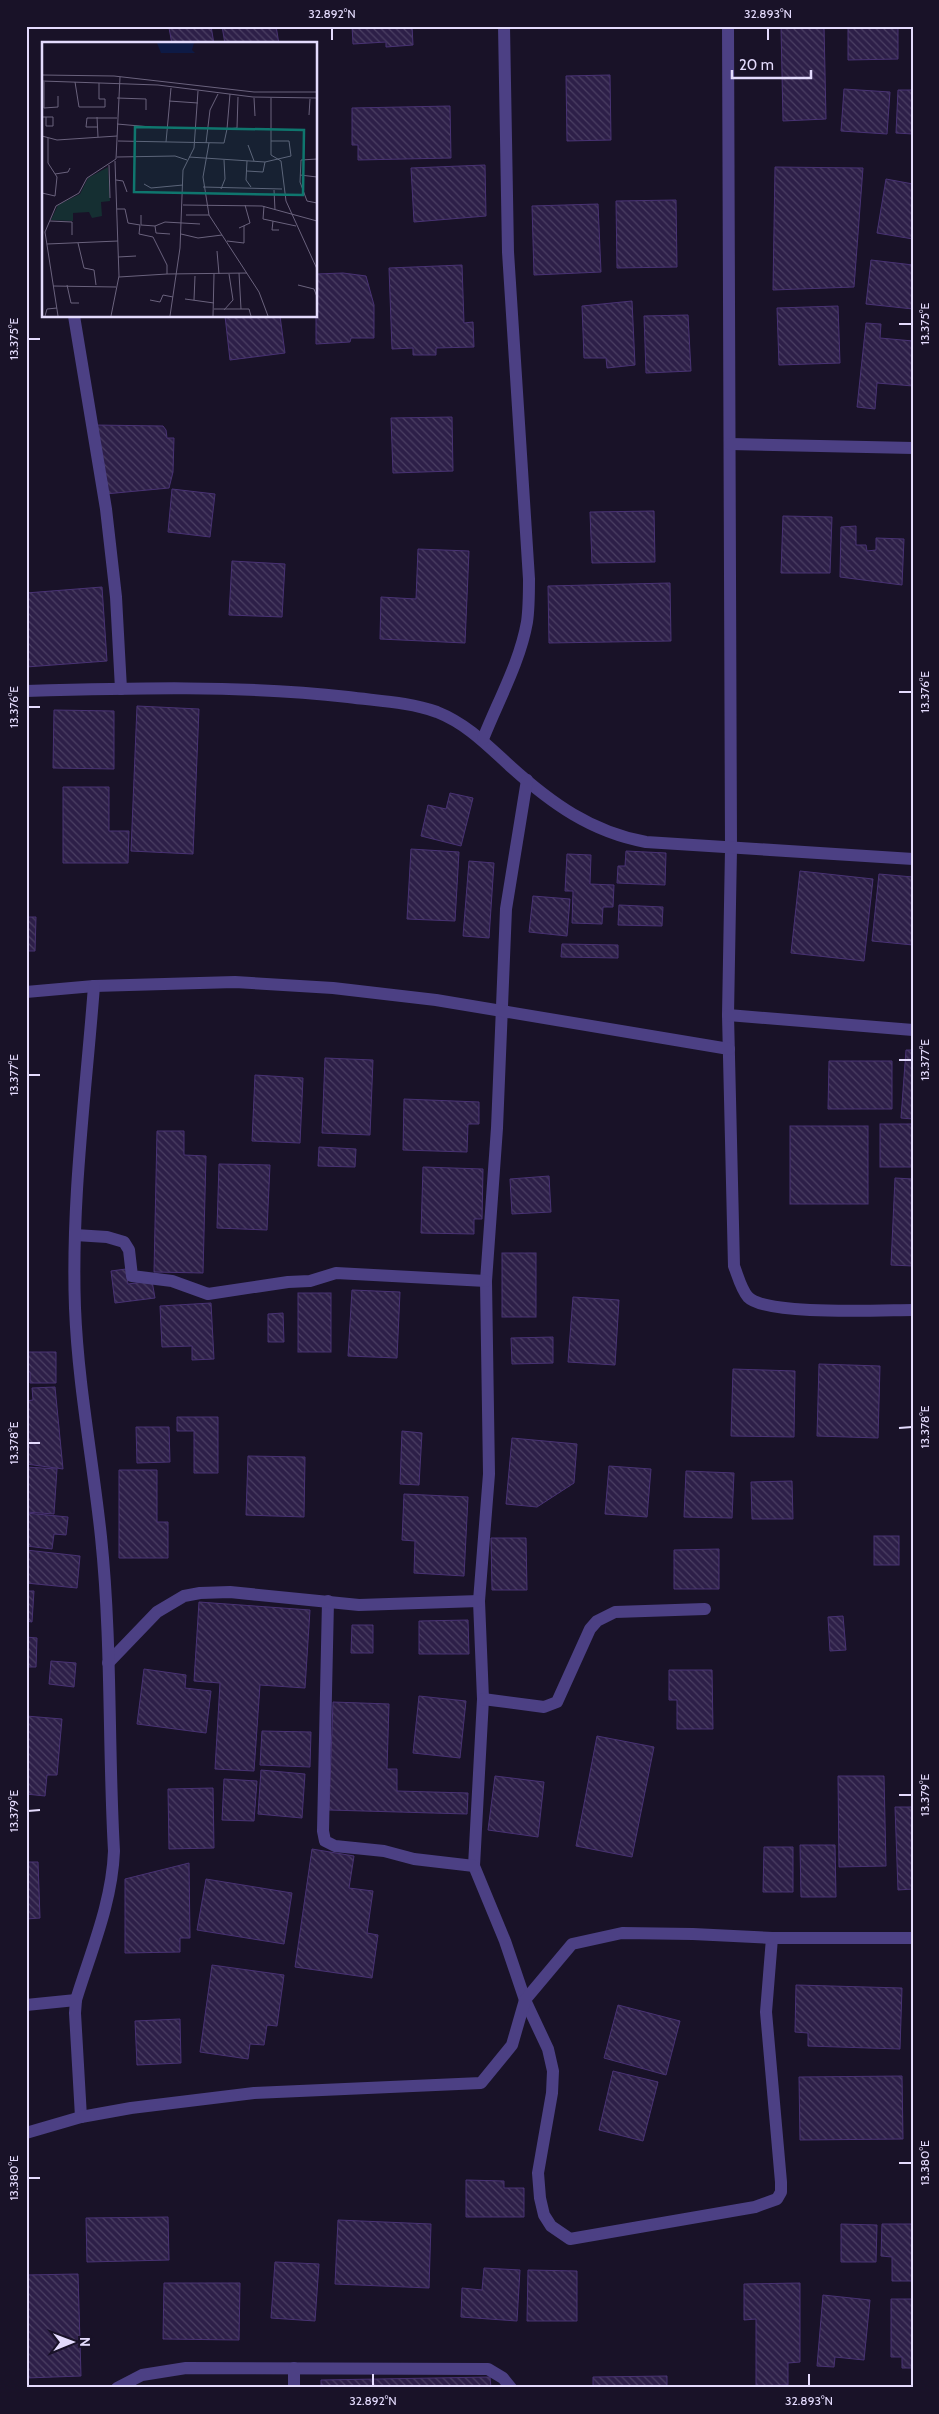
<svg xmlns="http://www.w3.org/2000/svg" width="939" height="2414" font-family="Cabin,sans-serif">
  <style>
    .building { fill: url(#building-back-hatch); stroke: #483273 }
    .lines { fill: none; stroke-linecap: round; stroke-linejoin: round }
    .street { stroke: #4c4084; stroke-width: 12 }
    .ticks { fill: none; stroke: #e4dbfd; stroke-width: 2 }
    .inset-road { fill: none; stroke: #6a627d; stroke-width: 1 }
    .view { fill: #0f766e; fill-opacity: 0.15; stroke: #0f766e; stroke-width: 2.5 }
    .inset-edge { fill: none; stroke: #e4dbfd; stroke-width: 2.5 }
    .neatline { fill: none; stroke: #e4dbfd; stroke-width: 2 }
    .ticks-label { font-size: 12px; text-anchor: middle; fill: #e4dbfd }
  </style>
  <defs>
    <pattern id="building-back-hatch" width="6" height="6" patternUnits="userSpaceOnUse" patternTransform="scale(1.25)"><rect width="6" height="6" fill="#2d1f48"/><path d="M-1 5l2 2M0 0l6 6M5-1l2 2" fill="none" stroke="#4b3f63"/></pattern>
  </defs>
  <rect width="100%" height="100%" fill="#191228"/>
  <g class="building">
    <polygon points="177,26 211,26 214,44 172,44 169,28"/>
    <polygon points="222,26 276,26 279,44 225,44"/>
    <polygon points="352,26 412,26 413,45 386,47 386,42 353,44"/>
    <polygon points="824,26 826,119 783,121 781,27"/>
    <polygon points="848,26 898,26 898,59 848,60"/>
    <polygon points="610,75 611,140 567,141 566,76"/>
    <polygon points="844,89 890,92 887,134 841,131"/>
    <polygon points="898,90 913,90 913,134 896,133"/>
    <polygon points="450,106 451,158 358,160 358,145 352,145 352,108"/>
    <polygon points="485,165 486,216 414,222 411,168"/>
    <polygon points="775,167 863,168 854,287 773,290"/>
    <polygon points="886,179 913,184 913,239 877,233"/>
    <polygon points="676,200 677,267 617,268 616,201"/>
    <polygon points="598,204 601,272 534,275 532,206"/>
    <polygon points="871,260 913,265 913,309 866,304"/>
    <polygon points="462,265 464,323 473,322 474,347 436,348 436,355 413,355 413,348 392,349 389,268"/>
    <polygon points="343,273 366,276 374,305 374,338 351,338 350,342 316,344 316,274"/>
    <polygon points="632,301 635,365 607,368 606,358 584,358 582,306"/>
    <polygon points="838,306 840,363 779,365 777,308"/>
    <polygon points="688,315 691,371 646,373 644,316"/>
    <polygon points="225,316 280,316 285,353 230,360"/>
    <polygon points="866,323 881,324 880,338 913,341 913,386 877,383 875,409 857,407"/>
    <polygon points="452,417 453,471 393,473 391,418"/>
    <polygon points="94,425 163,426 166,430 167,438 174,438 173,472 169,488 105,494"/>
    <polygon points="172,489 215,494 210,537 168,532"/>
    <polygon points="654,511 655,562 592,563 590,512"/>
    <polygon points="783,516 832,517 830,573 781,573"/>
    <polygon points="856,526 856,545 866,545 867,551 876,550 876,538 904,539 902,585 840,577 841,527"/>
    <polygon points="418,549 469,551 465,643 380,639 381,597 416,599"/>
    <polygon points="232,561 285,564 282,617 229,615"/>
    <polygon points="670,583 671,641 549,643 548,586"/>
    <polygon points="102,587 107,661 26,667 26,593"/>
    <polygon points="137,706 199,709 193,854 131,851"/>
    <polygon points="54,710 114,711 114,769 53,768"/>
    <polygon points="27,758 28,814 26,814 26,758"/>
    <polygon points="63,787 109,787 109,831 129,831 128,863 63,863"/>
    <polygon points="450,793 473,798 461,846 421,836 428,805 446,809"/>
    <polygon points="411,849 459,852 455,921 407,919"/>
    <polygon points="626,851 666,853 665,885 617,883 618,866 625,866"/>
    <polygon points="567,854 591,855 590,884 614,885 613,907 603,907 602,924 572,923 573,891 565,891"/>
    <polygon points="469,861 494,863 489,938 463,936"/>
    <polygon points="800,871 873,879 864,961 791,953"/>
    <polygon points="879,874 913,877 913,945 872,941"/>
    <polygon points="533,896 570,899 567,936 529,932"/>
    <polygon points="619,905 663,907 662,926 618,925"/>
    <polygon points="26,917 36,917 35,951 26,951"/>
    <polygon points="562,944 618,945 618,958 561,957"/>
    <polygon points="906,1050 913,1050 913,1119 901,1118"/>
    <polygon points="325,1058 373,1060 370,1135 322,1133"/>
    <polygon points="829,1061 892,1061 892,1109 828,1109"/>
    <polygon points="255,1075 303,1078 300,1143 252,1141"/>
    <polygon points="404,1099 479,1102 479,1124 468,1124 467,1152 403,1150"/>
    <rect x="880" y="1124" width="33" height="43"/>
    <rect x="790" y="1126" width="78" height="78"/>
    <polygon points="157,1131 184,1131 184,1155 206,1156 203,1273 154,1272"/>
    <polygon points="319,1147 356,1149 355,1167 318,1166"/>
    <polygon points="219,1164 270,1165 267,1230 217,1228"/>
    <polygon points="423,1167 483,1169 482,1219 474,1219 474,1234 421,1233"/>
    <polygon points="549,1176 551,1212 512,1214 510,1179"/>
    <polygon points="895,1178 913,1179 913,1266 891,1265"/>
    <rect x="502" y="1253" width="34" height="64"/>
    <polygon points="126,1269 128,1284 152,1281 155,1298 115,1303 111,1271"/>
    <polygon points="352,1290 400,1292 397,1358 348,1356"/>
    <rect x="298" y="1293" width="33" height="59"/>
    <polygon points="573,1297 619,1300 615,1365 568,1362"/>
    <polygon points="211,1303 214,1359 192,1360 192,1346 162,1347 160,1306"/>
    <polygon points="283,1313 284,1342 268,1342 268,1314"/>
    <polygon points="553,1337 553,1363 512,1364 511,1338"/>
    <polygon points="26,1352 56,1352 56,1383 30,1383 30,1372 26,1372"/>
    <polygon points="819,1364 880,1366 878,1438 817,1436"/>
    <polygon points="733,1369 795,1371 794,1437 731,1436"/>
    <polygon points="55,1387 63,1469 26,1464 26,1401 33,1400 32,1388"/>
    <polygon points="177,1417 218,1417 218,1473 194,1473 194,1431 177,1431"/>
    <polygon points="136,1427 169,1427 170,1462 137,1463"/>
    <polygon points="402,1431 422,1433 419,1485 400,1484"/>
    <polygon points="512,1438 577,1444 574,1483 537,1507 506,1504"/>
    <polygon points="248,1456 305,1457 304,1517 246,1515"/>
    <polygon points="609,1466 651,1469 647,1517 605,1514"/>
    <polygon points="26,1467 57,1469 54,1514 26,1512"/>
    <polygon points="119,1470 157,1470 157,1522 168,1522 168,1558 119,1558"/>
    <polygon points="686,1471 734,1473 732,1518 684,1517"/>
    <polygon points="792,1481 793,1519 752,1519 751,1482"/>
    <polygon points="404,1494 468,1497 464,1576 414,1573 415,1541 402,1540"/>
    <polygon points="26,1513 68,1517 66,1535 54,1534 52,1549 26,1546"/>
    <rect x="874" y="1536" width="25" height="29"/>
    <polygon points="491,1538 526,1538 527,1590 492,1590"/>
    <polygon points="719,1549 719,1589 674,1589 674,1550"/>
    <polygon points="26,1550 80,1556 77,1588 26,1583"/>
    <polygon points="26,1591 34,1591 32,1622 26,1621"/>
    <polygon points="199,1602 310,1610 305,1688 260,1685 254,1771 215,1769 220,1683 194,1681"/>
    <polygon points="843,1616 846,1650 830,1651 828,1617"/>
    <polygon points="468,1620 469,1654 419,1654 419,1621"/>
    <polygon points="352,1625 373,1625 373,1653 351,1653"/>
    <polygon points="26,1637 37,1638 36,1667 26,1667"/>
    <polygon points="51,1661 76,1663 74,1687 49,1684"/>
    <polygon points="144,1669 186,1675 185,1688 211,1691 206,1733 137,1724"/>
    <polygon points="669,1670 712,1670 713,1729 677,1729 677,1700 669,1700"/>
    <polygon points="419,1696 466,1701 460,1758 413,1753"/>
    <polygon points="333,1702 389,1704 387,1769 397,1769 397,1791 468,1793 467,1814 329,1810"/>
    <polygon points="26,1716 62,1719 57,1775 47,1775 45,1796 26,1794"/>
    <polygon points="262,1731 311,1732 310,1767 260,1765"/>
    <polygon points="597,1736 654,1747 632,1857 576,1846"/>
    <polygon points="261,1770 305,1774 302,1818 258,1814"/>
    <polygon points="495,1776 544,1782 538,1837 488,1830"/>
    <polygon points="838,1776 884,1776 886,1866 839,1867"/>
    <polygon points="224,1779 257,1781 254,1821 222,1820"/>
    <polygon points="213,1788 214,1848 169,1849 168,1789"/>
    <polygon points="895,1807 913,1807 913,1889 898,1890"/>
    <polygon points="800,1845 835,1845 836,1897 801,1897"/>
    <polygon points="764,1847 793,1847 793,1892 763,1892"/>
    <polygon points="312,1849 354,1856 349,1888 373,1891 367,1933 378,1935 372,1978 295,1967"/>
    <polygon points="26,1862 38,1862 40,1918 26,1919"/>
    <polygon points="189,1863 190,1938 180,1938 180,1952 125,1953 125,1879"/>
    <polygon points="206,1879 292,1893 284,1944 197,1930"/>
    <polygon points="212,1965 284,1975 277,2026 267,2025 264,2045 250,2044 248,2059 200,2052"/>
    <polygon points="796,1985 902,1988 900,2049 808,2046 808,2033 795,2032"/>
    <polygon points="618,2005 680,2021 666,2075 604,2058"/>
    <polygon points="180,2019 181,2063 137,2065 135,2021"/>
    <polygon points="613,2071 658,2082 643,2141 599,2130"/>
    <polygon points="902,2076 903,2139 800,2140 799,2077"/>
    <polygon points="466,2180 504,2181 504,2188 524,2188 524,2217 466,2217"/>
    <polygon points="168,2217 169,2260 87,2262 86,2218"/>
    <polygon points="338,2220 431,2224 429,2288 335,2284"/>
    <polygon points="841,2224 877,2225 876,2262 841,2262"/>
    <polygon points="882,2224 913,2224 913,2281 892,2281 892,2257 881,2256"/>
    <polygon points="275,2262 319,2264 315,2321 271,2318"/>
    <polygon points="484,2268 520,2270 517,2321 461,2317 462,2288 482,2290"/>
    <polygon points="528,2270 577,2271 577,2321 527,2321"/>
    <polygon points="78,2274 81,2376 26,2378 26,2275"/>
    <polygon points="164,2283 240,2283 239,2340 163,2339"/>
    <polygon points="800,2283 800,2362 788,2363 788,2385 756,2386 756,2319 744,2320 744,2284"/>
    <polygon points="823,2295 870,2300 864,2360 835,2357 834,2367 817,2366"/>
    <polygon points="891,2299 913,2299 913,2368 902,2368 902,2357 891,2357"/>
    <polygon points="667,2376 667,2388 593,2388 593,2377"/>
    <polygon points="490,2377 491,2388 321,2388 321,2380"/>
  </g>
  <g class="lines">
    <g class="street">
      <path d="M728,26L731,849L728,1015L734,1266C738,1276 741,1289 748,1297C766,1316 883,1310 913,1310"/>
      <polyline points="74,316 106,509 116,597 121,689"/>
      <polyline points="730,444 913,448"/>
      <path d="M26,691C133,688 241,685 348,697C378,701 409,702 437,712C467,724 487,745 510,766C551,803 591,832 646,842L913,859"/>
      <path d="M483,739C498,701 520,662 527,622C529,608 529,593 529,579L508,252L504,26"/>
      <polyline points="527,780 506,909 497,1128 486,1281 489,1474 479,1601 483,1699 474,1866 505,1941 525,2000 548,2049 553,2071 552,2093 538,2173 540,2198 544,2215 551,2226 570,2239 755,2207 777,2199 781,2192 781,2182 766,2012 772,1938"/>
      <polyline points="26,992 94,986 235,982 333,988 436,1000 729,1049"/>
      <polyline points="728,1015 913,1030"/>
      <polyline points="75,1235 107,1237 124,1242 129,1250 132,1276 172,1281 208,1294 288,1282 310,1281 336,1273 486,1281"/>
      <polyline points="328,1601 323,1831 325,1841 335,1846 384,1851 414,1859 474,1866"/>
      <polyline points="108,1663 157,1612 184,1596 200,1593 230,1592 359,1605 479,1601"/>
      <polyline points="483,1699 544,1707 557,1702 590,1629 597,1621 615,1612 705,1609"/>
      <polyline points="26,2005 76,2000"/>
      <path d="M81,2117L75,2013L76,2000C91,1951 112,1903 114,1851C108,1747 112,1642 101,1537C93,1461 78,1385 75,1308C71,1201 86,1092 94,986"/>
      <polyline points="26,2133 81,2117 131,2108 254,2093 481,2083 512,2045 525,2000 572,1944 622,1933 693,1934 772,1938 913,1938"/>
      <polyline points="117,2388 142,2375 186,2368 488,2369 503,2378 511,2388"/>
      <polyline points="294,2388 294,2368"/>
    </g>
  </g>
  <path class="ticks" d="M332,28V40M768,28V40M899,324H912M28,339H40M899,692H912M28,707H40M899,1060H912M28,1075H40M899,1428L912,1427M28,1443H40M899,1795H912M28,1811L40,1810M899,2163H912M28,2178H40M373,2374V2386M809,2374V2386"/>
  <g transform="translate(42 42)">
    <rect width="275" height="275" fill="#191228"/>
    <path d="M66,125L68,159L59,160L60,174L50,176L47,170L31,171V179L9,178L16,163L38,152L46,136Z" fill="#152f32"/>
    <path d="M115,1H152L150,8L153,11H119Z" fill="#0e1a45"/>
    <path class="inset-road" d="M0,33L72,34L212,50H275M0,39L116,43L211,55L275,56M2,40V66L16,65V54M33,40L37,65H63V57H57V41M188,52L185,87L195,86L196,55M75,56L104,57V68M212,56L213,74M229,56V113L239,119L244,159L275,227M127,59L156,61M267,73L268,57M0,75H11V84H4V75M55,75L56,95M75,82L109,85M55,85H44L45,76H75M275,89V105M0,94L15,98L75,94M76,99L182,101L185,87M124,100L129,46M164,101L168,68L176,52M167,101L161,135L167,173L217,250L226,274M206,103L212,119M75,115L133,114L145,118M147,115L223,120L249,114L247,99H229M275,117L259,118L258,140L265,159L275,161M205,119L204,138L209,145M67,123L68,156M205,129L221,130L223,120M13,132L26,130L28,126M258,133L275,135M74,138L81,139L85,150M102,142L109,146L141,143M161,145L240,147M179,147L183,137L182,118M232,148L233,168M0,151L13,154L15,135L6,121V96M141,163L220,164L275,179M222,164L221,177L254,184M75,167H83L86,181L98,183M99,173V183L113,184M144,173H167M8,179L30,180V193M231,179L230,188H237M98,183L97,192L111,195L125,223V232L205,231M197,186L208,181L203,163M128,192L114,191L113,184L123,180L158,182M139,192L156,196L180,193M185,199L202,201V184M36,201L42,226L52,228L54,243M5,202L76,199M175,209L177,232M76,215L94,214M197,231L199,267M77,235L125,232M25,243L29,261H37M256,243L272,247L275,255M11,244L74,245M143,257L172,261M108,258L118,260L121,253L131,255M152,258L153,234M172,267H207L209,274M182,268L191,258L187,232M3,274L5,267L15,266M16,274L3,190L14,164L37,151L45,136L74,117L78,35M69,274L77,234L73,119M128,274L138,206L141,128L152,106L156,49M171,274L172,232"/>
    <path class="view" d="M93,85L262,88L261,153L92,150Z"/>
    <rect width="275" height="275" class="inset-edge"/>
  </g>
  <rect width="939" height="2414" fill="none" stroke="#191228" stroke-width="55"/>
  <g transform="translate(72 2342) rotate(89)" stroke="#191228" stroke-width="4" paint-order="stroke">
  <path d="M0-4L9 19L0 12L-9 19Z" fill="#e4dbfd"/>
  <text y="-8" font-size="14" font-weight="bold" text-anchor="middle" fill="#e4dbfd">N</text>
  </g>
  <path d="M732 70v8h79v-8" fill="none" stroke="#e4dbfd" stroke-width="2.5"/>
  <text x="739" y="70" font-size="15" fill="#e4dbfd" stroke="#191228" stroke-width="4" paint-order="stroke">20 m</text>
  <rect x="28" y="28" width="884" height="2358" class="neatline"/>
  <g class="ticks-label">
    <text x="332" y="18">32.892°N</text>
    <text x="768" y="18">32.893°N</text>
    <text transform="translate(925 324) rotate(-90)" y="4">13.375°E</text>
    <text transform="translate(14 339) rotate(-90)" y="4">13.375°E</text>
    <text transform="translate(925 692) rotate(-90)" y="4">13.376°E</text>
    <text transform="translate(14 707) rotate(-90)" y="4">13.376°E</text>
    <text transform="translate(925 1060) rotate(-90)" y="4">13.377°E</text>
    <text transform="translate(14 1075) rotate(-90)" y="4">13.377°E</text>
    <text transform="translate(925 1427) rotate(-90)" y="4">13.378°E</text>
    <text transform="translate(14 1443) rotate(-90)" y="4">13.378°E</text>
    <text transform="translate(925 1795) rotate(-90)" y="4">13.379°E</text>
    <text transform="translate(14 1811) rotate(-90)" y="4">13.379°E</text>
    <text transform="translate(925 2163) rotate(-90)" y="4">13.380°E</text>
    <text transform="translate(14 2178) rotate(-90)" y="4">13.380°E</text>
    <text x="373" y="2405">32.892°N</text>
    <text x="809" y="2405">32.893°N</text>
  </g>
</svg>
